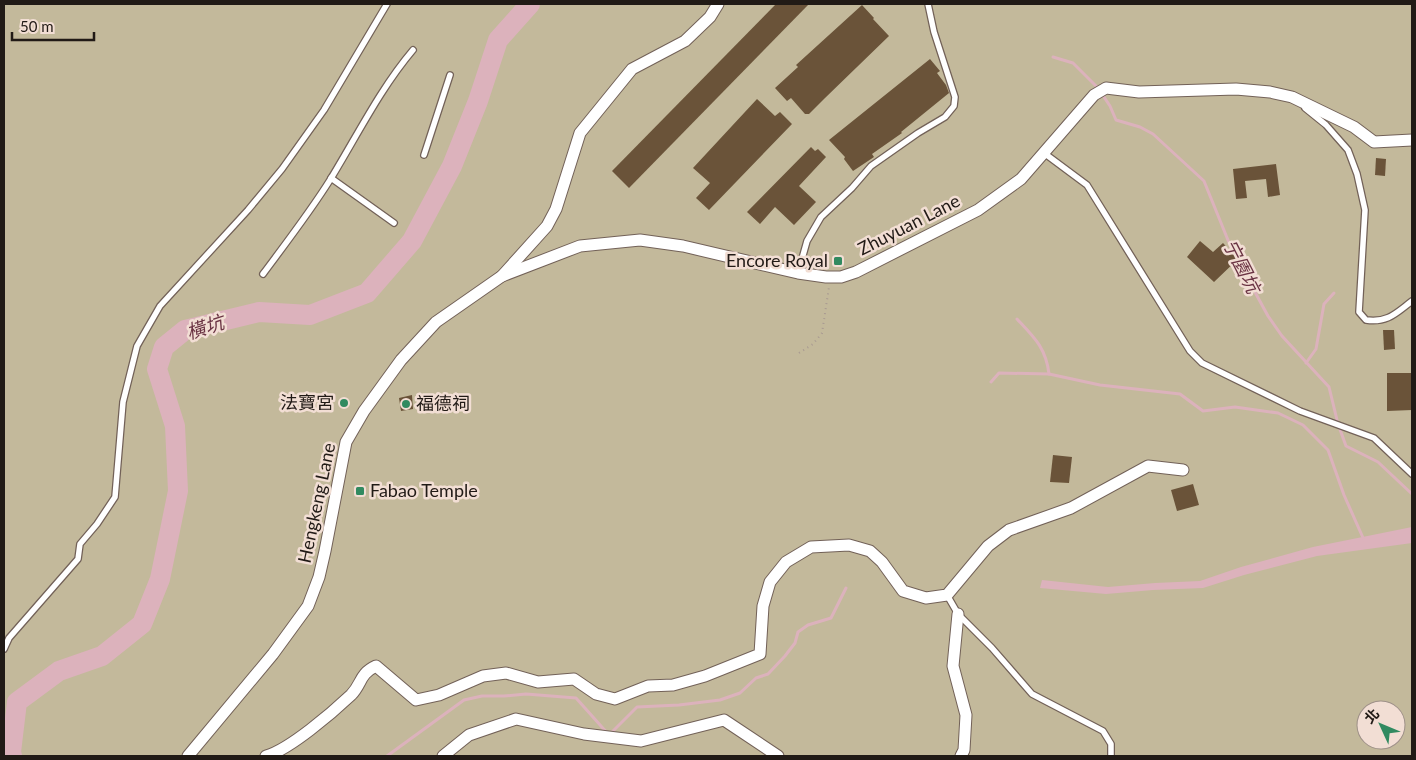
<svg xmlns="http://www.w3.org/2000/svg" width="1416" height="760" font-family="Lato,'Noto Sans TC',sans-serif">
  <style>
    .green { fill: #c3b99b; fill-rule: evenodd }
    .water { fill: #dcb2bc }
    .lines { fill: none; stroke-linecap: round; stroke-linejoin: round }
    .stream { stroke: #dcb2bc; stroke-width: 3 }
    .river { stroke: #dcb2bc; stroke-width: 20 }
    .building { fill: #6a5339 }
    .lane-casing { stroke: #726158; stroke-width: 8 }
    .street-casing { stroke: #726158; stroke-width: 13 }
    .path { stroke: #a89991; stroke-width: 2; stroke-dasharray: 1 4; stroke-linecap: butt }
    .lane { stroke: #fff; stroke-width: 5.5 }
    .street { stroke: #fff; stroke-width: 11 }
    .poi-dot { fill: #318a60; stroke: #f2ded4; stroke-width: 2 }
    .labels { text-anchor: middle; stroke-width: 5; stroke-linejoin: round; paint-order: stroke }
    .street-label { font-size: 18px; fill: #211a16; stroke: #f2ded4 }
    .poi-label { font-size: 18px; fill: #211a16; stroke: #f2ded4; text-anchor: end }
    .water-label { font-size: 19px; font-style: italic; fill: #6b3444; stroke: #f2ded4 }
  </style>
  <rect width="100%" height="100%" fill="#f2ded4"/>
  <path class="green" d="M4,4H1412V756H4ZM1366,710H1396V740H1366Z"/>
  <polygon class="water" points="1412,527 1412,543 1317,556 1244,575 1203,588 1153,590 1106,594 1040,588 1042,580 1108,587 1155,583 1200,581 1241,567 1313,547"/>
  <g class="lines">
    <g class="stream">
      <polyline points="1053,57 1073,63 1099,89"/>
      <polyline points="1102,94 1110,106 1116,120 1140,127 1153,134 1204,181 1232,250 1268,316 1282,336 1329,387 1338,424 1346,446 1378,462 1412,494"/>
      <path d="M1017,319C1034,337 1046,348 1049,374"/>
      <polyline points="1306,363 1316,349 1324,304 1334,293"/>
      <polyline points="991,382 999,373 1049,374 1100,385 1180,394 1203,411 1235,407 1278,413 1303,425 1328,450 1344,495 1364,540"/>
      <polyline points="387,756 464,700 482,696 504,696 526,694 576,698 609,735 637,707 679,705 720,700 740,693 756,678 768,674 785,656 795,643 798,632 808,625 831,618 846,588"/>
    </g>
    <polyline class="river" points="12,756 11,752 17,702 59,671 102,656 142,624 160,579 178,491 175,426 157,369 164,347 185,330 259,312 310,315 367,293 412,241 452,166 478,101 498,40 530,4"/>
  </g>
  <g class="building">
    <polygon points="776,4 809,4 629,188 612,171"/>
    <polygon points="862,5 874,18 873,19 889,36 825,98 809,114 805,114 791,98 787,101 775,88 798,67 796,65"/>
    <polygon points="930,59 940,71 937,73 946,85 949,93 901,132 902,133 872,154 874,157 853,171 844,159 845,157 829,140"/>
    <polygon points="757,99 775,116 780,112 792,124 709,210 696,198 710,183 693,168"/>
    <polygon points="811,147 815,151 818,149 826,157 799,186 816,202 794,225 775,207 760,224 747,212"/>
    <polygon points="1376,158 1386,159 1385,176 1375,175"/>
    <polygon points="1276,164 1280,195 1268,197 1266,179 1245,181 1247,198 1236,199 1233,169"/>
    <polygon points="1200,241 1213,252 1223,243 1238,259 1214,282 1187,257"/>
    <polygon points="1383,330 1394,330 1395,349 1384,350"/>
    <polygon points="1387,373 1412,373 1412,410 1387,411"/>
    <polygon points="412,395 413,409 401,411 399,398"/>
    <polygon points="1053,455 1072,457 1069,483 1050,482"/>
    <polygon points="1193,484 1199,505 1177,511 1171,490"/>
  </g>
  <g class="lines">
    <defs>
      <g id="lane">
        <path d="M1305,108L1326,125L1348,150L1357,174L1365,210L1359,312L1366,320C1388,323 1396,313 1412,301"/>
        <polyline points="1044,153 1087,185 1190,351 1202,363 1300,411 1374,438 1412,474"/>
        <polyline points="424,155 450,75"/>
        <polyline points="331,178 394,223"/>
        <polyline points="798,273 807,241 821,217 852,188 871,166 918,133 945,117 954,106 955,97 934,32 928,4"/>
        <path d="M263,274C286,243 310,212 330,180C357,136 380,89 413,50"/>
        <polyline points="947,595 958,614 992,648 1032,694 1103,731 1111,744 1111,756"/>
        <polyline points="4,649 9,638 78,559 80,544 97,524 115,497 123,402 137,346 160,306 248,210 282,169 324,110 387,4"/>
      </g>
      <g id="street">
        <polyline points="502,276 580,246 640,240 683,246 798,273 826,277 841,277 856,272 978,210 1021,179 1094,95 1106,88 1139,92 1236,89 1270,92 1292,97 1354,127 1374,142 1412,140"/>
        <polyline points="958,614 953,666 966,715 964,750 961,756"/>
        <polyline points="188,756 273,654 308,606 319,577 325,551 346,442 364,411 401,360 436,322 502,276 547,226 556,209 580,133 632,69 685,41 710,17 718,4"/>
        <path d="M266,756C289,750 333,712 351,695C362,684 359,674 376,666L416,700L439,695L483,676L506,673L538,682L574,679L596,694L615,699L648,686L673,685L705,676L760,654L763,606L770,582L786,562L811,547L849,545L870,551L882,562L903,591L926,598L947,595L988,546L1009,530L1071,508L1148,466L1183,470"/>
        <polyline points="443,756 469,735 516,719 584,734 641,741 724,720 778,756"/>
      </g>
    </defs>
    <use href="#lane" class="lane-casing"/>
    <use href="#street" class="street-casing"/>
    <polyline class="path" points="799,353 813,344 822,333 829,287"/>
    <use href="#lane" class="lane"/>
    <use href="#street" class="street"/>
  </g>
  <g class="poi-dot">
    <rect x="833" y="256" width="10" height="10" rx="2.5"/>
    <circle cx="344" cy="403" r="5"/>
    <circle cx="406" cy="404" r="5"/>
    <rect x="355" y="486" width="10" height="10" rx="2.5"/>
  </g>
  <g class="labels">
    <g class="street-label">
      <text transform="translate(909 225) rotate(-27)" y="6">Zhuyuan Lane</text>
      <text transform="translate(317 503) rotate(-78)" y="6">Hengkeng Lane</text>
    </g>
    <g class="poi-label">
      <text x="828" y="267">Encore Royal</text>
      <text x="334" y="409">法寶宮</text>
      <text x="416" y="410" text-anchor="start">福德祠</text>
      <text x="370" y="497" text-anchor="start">Fabao Temple</text>
    </g>
    <g class="water-label">
      <text transform="translate(1242 266) rotate(63)" y="7">宁園坑</text>
      <text transform="translate(205 327) rotate(-18)" y="7">橫坑</text>
    </g>
  </g>
  <rect width="1416" height="760" fill="none" stroke="#211a16" stroke-width="10"/>
  <g transform="translate(1381 725) rotate(314)"><circle r="24" fill="#f2ded4" stroke="#9e9088"/>
  <path d="M0-4L9 19L0 12L-9 19Z" fill="#318a60"/>
  <text y="-8" font-size="14" font-weight="bold" text-anchor="middle" fill="#211a16">北</text>
  </g>
  <path d="M12 32v8h82v-8" fill="none" stroke="#211a16" stroke-width="2.5"/>
  <text x="20" y="32" font-size="15" fill="#211a16" stroke="#f2ded4" stroke-width="4" paint-order="stroke">50 m</text>
</svg>
